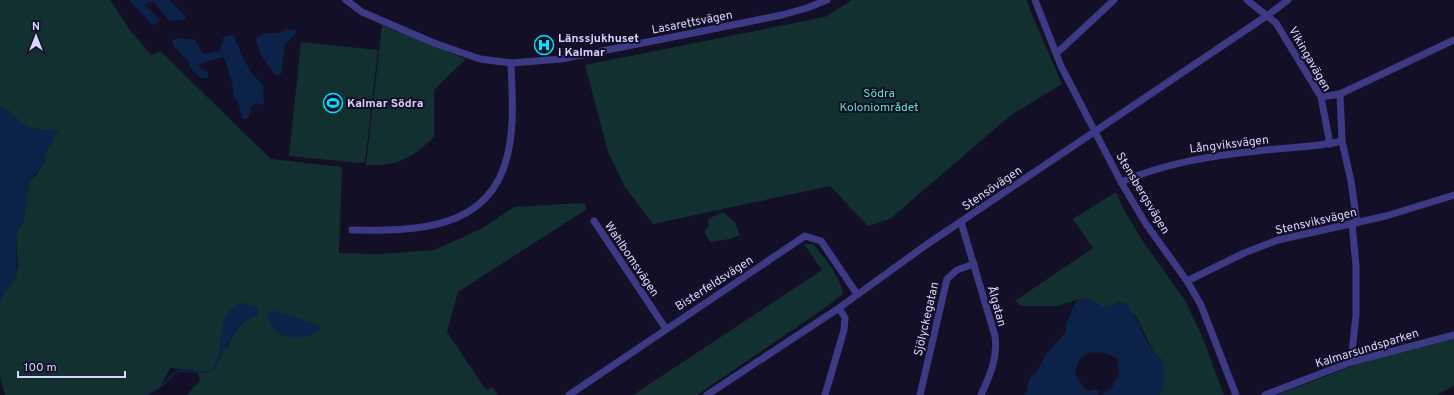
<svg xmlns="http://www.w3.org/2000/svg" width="1454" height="395" font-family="Overpass,sans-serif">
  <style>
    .green { fill: #12302f; fill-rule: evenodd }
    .water { fill: #0c2248 }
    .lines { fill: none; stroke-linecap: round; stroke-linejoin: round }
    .stream { stroke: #0c2248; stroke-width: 2 }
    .minor { stroke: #3d3a85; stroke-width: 7 }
    .labels { text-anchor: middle; stroke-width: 4; stroke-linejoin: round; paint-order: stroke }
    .street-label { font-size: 12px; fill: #d9d4ff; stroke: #130f26 }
    .poi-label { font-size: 12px; font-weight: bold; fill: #d9d4ff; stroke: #130f26; text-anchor: start }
    .park-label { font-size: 12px; fill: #5fe0c0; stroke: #130f26 }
  </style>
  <rect width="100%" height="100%" fill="#130f26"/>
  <g class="green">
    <path d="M0,0H110L130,30L151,55L160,51L271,159L342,167L339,253L381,254L434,250L481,229L514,207L584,203L587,209L458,292L447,332L486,390L493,387L498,395H187L200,380L198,371L170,368L160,387L147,395H5L0,377V300L18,268L16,235L23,222L29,181L38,173L44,154L58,130C45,130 30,131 19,121C13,115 10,109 0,107ZM257,307L258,315C240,319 235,333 227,348L220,346L222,334Z"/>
    <polygon points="852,0 1027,0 1030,10 1062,84 1011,115 890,219 868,226 830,186 653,224 625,187 608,152 585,65 825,17"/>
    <path d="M382,25L466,59L434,90V137C409,160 399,166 366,165Z"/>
    <polygon points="301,42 378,50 365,162 359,163 289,156"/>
    <polygon points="1116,192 1123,208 1142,240 1186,302 1204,341 1224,395 1159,395 1163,387 1162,360 1154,353 1136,316 1111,307 1105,308 1092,301 1082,298 1057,306 1022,306 1015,301 1093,248 1073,219"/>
    <polygon points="723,212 735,222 740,235 730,239 710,242 704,232 709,226 708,219"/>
    <path d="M804,244H813C825,259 840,275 843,294L822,310L697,395H633L822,270Z"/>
    <polygon points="1454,338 1454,386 1437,395 1277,395 1386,353"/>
  </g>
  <g class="water">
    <polygon points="129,0 169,0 182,12 187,19 169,21 154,2 148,2 145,5 161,21 153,25"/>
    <polygon points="287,29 296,30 296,34 285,44 281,74 276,76 261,55 256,39 262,33 278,33"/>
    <path d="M230,35H234C241,54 248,72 263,85L264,105L257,103L250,107L249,118L243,120L238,102L234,96L232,83L224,57L199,64L201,69L208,72V78H200L189,66L188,61L174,47L172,40L180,38L195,40L203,54L220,51L223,38Z"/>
    <path d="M0,107C10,108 13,115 20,121C30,131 46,130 59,130L51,140L53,145H50L44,154L46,159L43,166L29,181L23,222L16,235L17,275L0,300Z"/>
    <path d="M1082,298C1098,302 1104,313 1118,301L1126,303C1139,319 1143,337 1154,353C1156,356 1161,358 1162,362C1167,372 1164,385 1159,395H1103L1104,392L1112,388L1114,381L1119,376L1117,358C1107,353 1086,347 1079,361C1077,365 1076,369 1075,373L1082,386L1088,391L1095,389L1099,391L1098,395H1024L1028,389L1027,386L1031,376L1036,373L1046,354L1066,332V324L1076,301Z"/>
    <path d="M244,303L257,307L259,311L258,315C240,319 235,333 226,348L220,346C224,328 221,306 244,303Z"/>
    <path d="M271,310L319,325L320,330C301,343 276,341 267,317Z"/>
  </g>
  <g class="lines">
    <path class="stream" d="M147,395L160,387L177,371C205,371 215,381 222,347"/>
    <g class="minor">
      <polyline points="346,0 362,12 434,43 480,59 511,63 561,59 678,36 782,15 807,8 827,0"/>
      <polyline points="1035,0 1061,66 1121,182 1146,224 1187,281 1201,305 1236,395"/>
      <polyline points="1247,0 1276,23 1321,97 1330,144"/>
      <polyline points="1057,53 1114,0"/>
      <polyline points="1340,94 1342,141 1351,181 1357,223"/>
      <polyline points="1321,97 1340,94 1454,40"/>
      <path d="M1121,182C1168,162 1216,155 1266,150C1292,147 1317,147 1342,141"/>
      <polyline points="594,221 666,329"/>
      <path d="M961,222L995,336C998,358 990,375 981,395"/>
      <path d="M352,230C414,231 489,231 507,157C515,126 512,94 511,63"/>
      <polyline points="1187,281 1244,253 1278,240 1386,216 1454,195"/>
      <polyline points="1351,362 1356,315 1356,266 1352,223"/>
      <polyline points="569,395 805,236 821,241 857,294"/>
      <polyline points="707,395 839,308 926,245 1268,15 1288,0"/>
      <polyline points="825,395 844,330 845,318 839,308"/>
      <polyline points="920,395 947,279 957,270 974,264"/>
      <polyline points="1265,395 1351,362 1454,335"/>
    </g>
  </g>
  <defs>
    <symbol id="hospital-ring" viewBox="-11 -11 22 22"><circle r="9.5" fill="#130f26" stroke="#00e5ff" stroke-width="1.5"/><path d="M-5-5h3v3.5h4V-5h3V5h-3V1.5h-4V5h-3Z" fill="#00e5ff"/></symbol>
    <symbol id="stadium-ring" viewBox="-11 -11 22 22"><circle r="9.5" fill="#130f26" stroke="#00e5ff" stroke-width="1.5"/><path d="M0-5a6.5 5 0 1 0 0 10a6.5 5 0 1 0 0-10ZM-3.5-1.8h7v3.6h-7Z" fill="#00e5ff"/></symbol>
  </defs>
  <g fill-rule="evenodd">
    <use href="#hospital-ring" x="533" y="34" width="22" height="22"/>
    <use href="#stadium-ring" x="322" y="92" width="22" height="22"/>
  </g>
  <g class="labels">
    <g class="street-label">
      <text transform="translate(692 22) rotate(-11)" y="4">Lasarettsvägen</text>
      <text transform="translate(1310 59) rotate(60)" y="4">Vikingavägen</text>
      <text transform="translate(1229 144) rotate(-7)" y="4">Långviksvägen</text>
      <text transform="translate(992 188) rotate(-34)" y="4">Stensövägen</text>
      <text transform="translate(1143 193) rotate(59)" y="4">Stensbergsvägen</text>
      <text transform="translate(1316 221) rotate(-13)" y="4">Stensviksvägen</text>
      <text transform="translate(632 259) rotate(56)" y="4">Wahlbomsvägen</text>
      <text transform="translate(714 283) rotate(-33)" y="4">Bisterfeldsvägen</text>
      <text transform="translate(997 306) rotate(74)" y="4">Ålgatan</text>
      <text transform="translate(926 319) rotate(-77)" y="4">Sjölyckegatan</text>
      <text transform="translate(1367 348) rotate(-17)" y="4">Kalmarsundsparken</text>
    </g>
    <g class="poi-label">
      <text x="558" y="42">Länssjukhuset<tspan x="558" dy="14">i Kalmar</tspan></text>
      <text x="347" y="107">Kalmar Södra</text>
    </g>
    <g class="park-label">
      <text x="879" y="97">Södra<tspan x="879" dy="14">Koloniområdet</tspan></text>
    </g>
  </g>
  <g transform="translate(36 36)" stroke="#130f26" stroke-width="3" paint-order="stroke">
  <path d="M0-3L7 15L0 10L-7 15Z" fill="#d9d4ff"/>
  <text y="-6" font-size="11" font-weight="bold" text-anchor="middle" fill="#d9d4ff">N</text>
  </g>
  <path d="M18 371v6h107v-6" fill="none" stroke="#d9d4ff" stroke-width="2"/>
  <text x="24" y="371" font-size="12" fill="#d9d4ff" stroke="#130f26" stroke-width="3" paint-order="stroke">100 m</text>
</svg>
